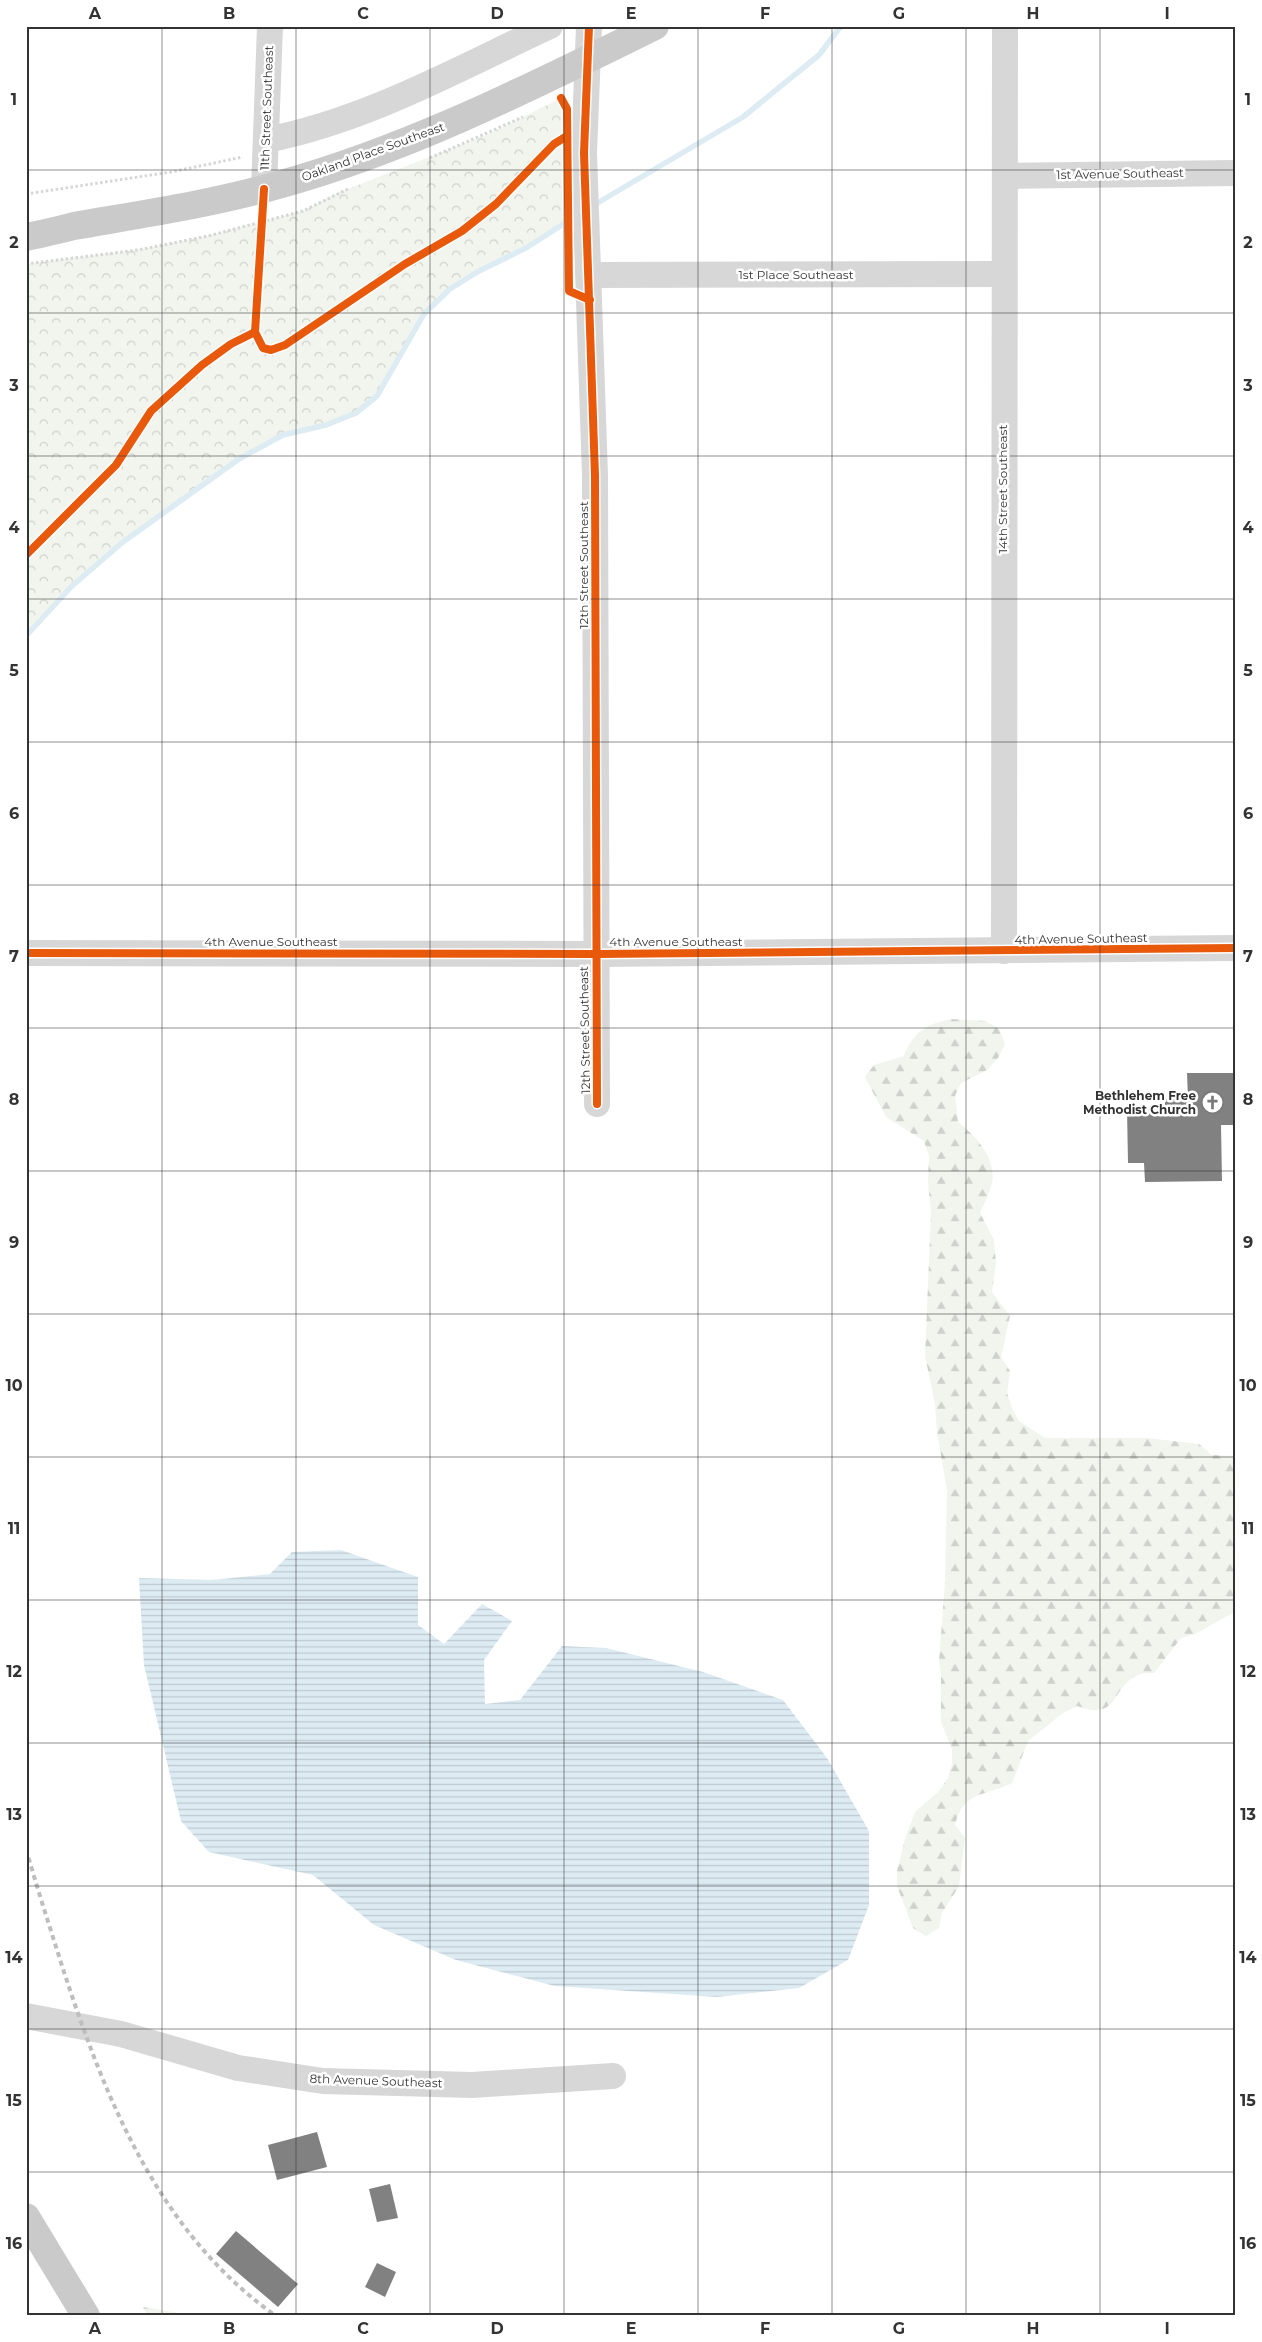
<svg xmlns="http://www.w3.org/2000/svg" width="1262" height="2342" font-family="Montserrat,sans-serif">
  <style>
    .forest { fill: url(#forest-firs) }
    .park { fill: url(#park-crowns) }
    .water { fill: url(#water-rules) }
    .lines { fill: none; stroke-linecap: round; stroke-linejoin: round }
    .stream { stroke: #ddebf3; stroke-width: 5.5 }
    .building { fill: #818181 }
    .path { stroke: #d6d6d6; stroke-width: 3; stroke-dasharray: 2.5 2.5; stroke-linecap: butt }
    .minor { stroke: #d7d7d7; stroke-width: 26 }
    .major { stroke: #cacaca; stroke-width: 28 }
    .rail { stroke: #bebebe; stroke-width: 4; stroke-dasharray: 5 4; stroke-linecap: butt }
    .cycleway-casing { stroke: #fff; stroke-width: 11 }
    .cycleway { stroke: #e8590c; stroke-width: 8 }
    .grid { fill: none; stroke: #333; stroke-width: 1; stroke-opacity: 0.55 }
    .labels { text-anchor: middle; stroke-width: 5; stroke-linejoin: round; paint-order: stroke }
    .street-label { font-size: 12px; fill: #333; stroke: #fff }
    .poi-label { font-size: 12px; font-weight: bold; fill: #333; stroke: #fff; text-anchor: end }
    .neatline { fill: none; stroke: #333; stroke-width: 2 }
    .grid-label { font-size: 16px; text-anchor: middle; font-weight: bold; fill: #333 }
  </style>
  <defs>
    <pattern id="forest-firs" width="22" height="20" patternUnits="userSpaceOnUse" patternTransform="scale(1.25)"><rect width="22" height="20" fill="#f1f5ed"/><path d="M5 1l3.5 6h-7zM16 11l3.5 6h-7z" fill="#cfd2cc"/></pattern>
    <pattern id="park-crowns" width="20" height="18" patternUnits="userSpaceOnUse" patternTransform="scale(1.25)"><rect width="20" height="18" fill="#f1f5ed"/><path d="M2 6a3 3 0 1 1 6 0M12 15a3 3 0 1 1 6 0" fill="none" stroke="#cfd2cc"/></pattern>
    <pattern id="water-rules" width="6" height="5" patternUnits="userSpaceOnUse" patternTransform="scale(1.25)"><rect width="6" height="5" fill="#ddebf3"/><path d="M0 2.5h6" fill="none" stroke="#becad1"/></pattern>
  </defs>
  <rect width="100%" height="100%" fill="#fff"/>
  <g class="forest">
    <path d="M951,1019L985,1021L999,1029L1005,1044L998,1058L987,1070L961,1083L955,1096L958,1122C977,1137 999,1161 991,1187C988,1196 984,1204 980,1213L994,1240L996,1263L992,1292L1010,1316L1001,1357L1010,1371L1007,1393L1012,1408L1019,1421L1045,1438H1147L1199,1444L1212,1455L1236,1456V1611L1195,1634L1181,1638L1154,1673C1149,1673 1142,1673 1138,1675C1110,1687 1120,1722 1077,1706L1063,1713L1028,1741L1012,1783C984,1797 964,1790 955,1825L965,1838L959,1886L942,1913L939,1928L926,1936L913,1928L897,1886V1871L905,1839L915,1812L939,1791L948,1778L952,1764V1749L941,1722V1675L939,1660L945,1583L947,1490L937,1432L935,1403L925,1356L931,1213L928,1182L929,1156L924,1141L886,1117L865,1077L874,1065L904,1056C913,1032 927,1024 951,1019Z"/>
    <polygon points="143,2307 197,2316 148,2316"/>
  </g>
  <polygon class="park" points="561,98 563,224 526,248 479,271 450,289 424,314 377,396 356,413 326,425 283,435 239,459 123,542 72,586 26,636 26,264 138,250 208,236 303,211 335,194 491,133"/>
  <polygon class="water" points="341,1550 418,1577 418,1625 444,1644 482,1604 512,1621 484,1660 485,1704 520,1700 562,1646 606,1648 703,1672 783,1700 827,1758 869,1831 869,1905 848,1960 799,1988 717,1997 555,1986 456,1960 374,1925 313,1875 209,1852 181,1821 144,1665 139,1578 212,1580 270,1574 292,1552"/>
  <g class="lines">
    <g class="stream">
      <polyline points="594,205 743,117 819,55 841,26"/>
      <polyline points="26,636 72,586 123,542 239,459 283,435 326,425 356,413 377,396 424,314 450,289 479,271 526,248 579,214"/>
    </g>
  </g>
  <g class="building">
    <polygon points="1187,1073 1236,1073 1236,1125 1221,1125 1222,1181 1145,1182 1144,1163 1128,1163 1127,1109 1165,1108 1165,1099 1188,1099"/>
    <polygon points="317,2132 327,2167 277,2180 268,2145"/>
    <polygon points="390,2184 398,2218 377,2222 369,2189"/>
    <polygon points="236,2231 298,2284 278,2307 216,2254"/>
    <polygon points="377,2263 396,2272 385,2297 365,2287"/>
  </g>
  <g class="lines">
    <g class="path">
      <polyline points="430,158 523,117"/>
      <polyline points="26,194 171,172 243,157"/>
      <polyline points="26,264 138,250 208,236 303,211 350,188"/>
    </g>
    <g class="minor">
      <polyline points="589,26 584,153 595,476 597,1104"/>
      <path d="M266,140C368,120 457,69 550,26"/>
      <polyline points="1005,176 1236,173"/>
      <polyline points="264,189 270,26"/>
      <polyline points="589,275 1003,274"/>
      <polyline points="1004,951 1005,26"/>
      <polyline points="26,953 596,954 1236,948"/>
      <polyline points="26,2016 121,2034 238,2068 323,2081 472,2085 613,2076"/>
    </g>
    <g class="major">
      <path d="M26,237C42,234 58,230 74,226C143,214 211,204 278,185C409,149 533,86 655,26"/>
      <polyline points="26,2217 86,2316"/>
    </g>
    <path class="rail" d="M26,1849C38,1891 51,1931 64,1972C107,2103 160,2234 276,2316"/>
    <defs>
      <g id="cycleway">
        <polyline points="589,26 584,153 595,476 597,1104"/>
        <polyline points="561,98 567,109 569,291 590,300"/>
        <polyline points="264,189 255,332 263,348 271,350 285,345 405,264 462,231 496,204 554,144 567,136"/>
        <polyline points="26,555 116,465 151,411 202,365 231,344 255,332"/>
        <polyline points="26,953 596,954 1236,948"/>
      </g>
    </defs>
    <use href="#cycleway" class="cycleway-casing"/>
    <use href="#cycleway" class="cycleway"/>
  </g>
  <path class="grid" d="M162,26V2316M296,26V2316M430,26V2316M564,26V2316M698,26V2316M832,26V2316M966,26V2316M1100,26V2316M26,170H1236M26,313H1236M26,456H1236M26,599H1236M26,742H1236M26,885H1236M26,1028H1236M26,1171H1236M26,1314H1236M26,1457H1236M26,1600H1236M26,1743H1236M26,1886H1236M26,2029H1236M26,2172H1236"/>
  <defs>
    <symbol id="church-ring" viewBox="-11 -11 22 22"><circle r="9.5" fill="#fff" stroke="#7a7a7a" stroke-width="1.5"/><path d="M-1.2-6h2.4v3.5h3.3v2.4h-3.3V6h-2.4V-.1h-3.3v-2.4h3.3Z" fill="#7a7a7a"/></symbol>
  </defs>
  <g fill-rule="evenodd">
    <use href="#church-ring" x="1200" y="1090" width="25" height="25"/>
  </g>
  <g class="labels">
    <g class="street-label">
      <text transform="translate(267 108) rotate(-88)" y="4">11th Street Southeast</text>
      <text transform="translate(373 152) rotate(-20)" y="4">Oakland Place Southeast</text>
      <text transform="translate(1120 174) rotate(-1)" y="4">1st Avenue Southeast</text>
      <text x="796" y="279">1st Place Southeast</text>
      <text transform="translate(1003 489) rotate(-90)" y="4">14th Street Southeast</text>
      <text transform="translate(584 565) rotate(-90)" y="4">12th Street Southeast</text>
      <text transform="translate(1081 939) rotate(-1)" y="4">4th Avenue Southeast</text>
      <text x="271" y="946">4th Avenue Southeast</text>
      <text x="676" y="946">4th Avenue Southeast</text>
      <text transform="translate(585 1030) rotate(-91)" y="4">12th Street Southeast</text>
      <text transform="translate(376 2081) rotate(2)" y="4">8th Avenue Southeast</text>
    </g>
    <g class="poi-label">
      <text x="1196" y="1100">Bethlehem Free<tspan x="1196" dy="14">Methodist Church</tspan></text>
    </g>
  </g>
  <rect width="1262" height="2342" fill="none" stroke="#ffffff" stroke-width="55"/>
  <rect x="28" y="28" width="1206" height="2286" class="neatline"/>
  <g class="grid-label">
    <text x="95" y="19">A</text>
    <text x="229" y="19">B</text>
    <text x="363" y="19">C</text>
    <text x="497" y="19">D</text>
    <text x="631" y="19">E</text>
    <text x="765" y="19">F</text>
    <text x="899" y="19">G</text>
    <text x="1033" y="19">H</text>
    <text x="1167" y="19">I</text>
    <text x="14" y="105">1</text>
    <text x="1248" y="105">1</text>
    <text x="14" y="248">2</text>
    <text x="1248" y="248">2</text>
    <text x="14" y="391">3</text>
    <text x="1248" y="391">3</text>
    <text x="14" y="533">4</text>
    <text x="1248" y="533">4</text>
    <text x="14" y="676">5</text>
    <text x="1248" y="676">5</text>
    <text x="14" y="819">6</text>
    <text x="1248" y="819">6</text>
    <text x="14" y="962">7</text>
    <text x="1248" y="962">7</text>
    <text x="14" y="1105">8</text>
    <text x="1248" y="1105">8</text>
    <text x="14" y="1248">9</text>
    <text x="1248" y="1248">9</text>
    <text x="14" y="1391">10</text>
    <text x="1248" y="1391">10</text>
    <text x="14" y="1534">11</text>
    <text x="1248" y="1534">11</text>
    <text x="14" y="1677">12</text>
    <text x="1248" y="1677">12</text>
    <text x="14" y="1820">13</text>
    <text x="1248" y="1820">13</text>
    <text x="14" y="1963">14</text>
    <text x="1248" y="1963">14</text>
    <text x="14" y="2106">15</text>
    <text x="1248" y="2106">15</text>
    <text x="14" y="2249">16</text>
    <text x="1248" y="2249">16</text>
    <text x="95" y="2334">A</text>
    <text x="229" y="2334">B</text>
    <text x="363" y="2334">C</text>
    <text x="497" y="2334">D</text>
    <text x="631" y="2334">E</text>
    <text x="765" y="2334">F</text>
    <text x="899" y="2334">G</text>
    <text x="1033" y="2334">H</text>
    <text x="1167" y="2334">I</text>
  </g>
</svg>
